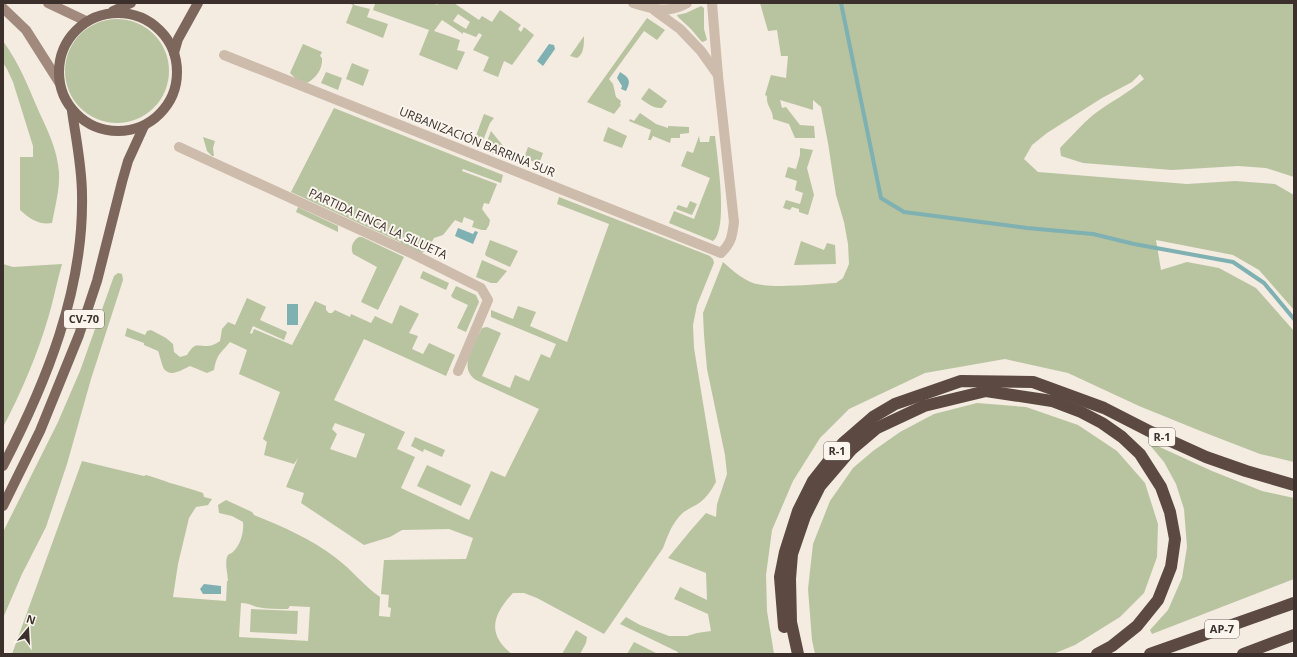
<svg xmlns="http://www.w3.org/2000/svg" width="1297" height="657" font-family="'Open Sans',sans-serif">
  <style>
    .green { fill: #b8c4a0; fill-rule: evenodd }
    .water { fill: #7fb0b2 }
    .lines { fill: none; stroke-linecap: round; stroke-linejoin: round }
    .stream { stroke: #7fb0b2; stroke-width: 4 }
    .minor { stroke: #cdbbac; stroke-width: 10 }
    .secondary { stroke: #a18a7d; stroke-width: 10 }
    .primary { stroke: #7d675c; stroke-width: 10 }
    .motorway { stroke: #5c4a42; stroke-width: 12 }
    .labels { text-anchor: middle; stroke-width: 4; stroke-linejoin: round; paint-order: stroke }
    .shield { fill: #fbf5ee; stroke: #756b66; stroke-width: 1 }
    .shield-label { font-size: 11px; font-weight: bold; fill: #3b302b }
    .street-label { font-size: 12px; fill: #3b302b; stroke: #fbf5ee }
  </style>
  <rect width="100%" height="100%" fill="#f4ebe1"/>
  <g class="green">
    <polygon points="348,3 354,3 354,5 370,9 367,17 388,24 383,38 346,23 353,5"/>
    <path d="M372,3H434L437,5L438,3H454L479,20L482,16L492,22L500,10L521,25L518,29L521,32L524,27L534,35L512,65L504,61L498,77L483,71L489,57L473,50L482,35L479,33L476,37L463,32V34L442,20L434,31L460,40L457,50L465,52L457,70L419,55L429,30L373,10L375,4ZM458,14L470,22L466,29L453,21Z"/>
    <path d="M760,3H1294V177L1266,168L1238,166L1172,170L1083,163L1061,156L1060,148C1071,137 1081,125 1093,115C1110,102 1129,93 1144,79L1140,74L1132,82L1102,98L1047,133L1032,145L1024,159L1038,172L1187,184L1235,181L1275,184L1294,195V310L1259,270L1233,255L1156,240L1161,270L1187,262L1219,268L1256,288L1294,331V462L1260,454L1203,432L1139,406L1068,373L1005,359L925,373L849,409L820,438L793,481L772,530L766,575L767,611L774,654H677L678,652L620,624L626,617L640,625L669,636H687L697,633L711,631L708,614L674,599L680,587L707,600L706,573L668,558L691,530L706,513L716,517L717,504L727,474L725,455L707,369L704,335L703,313L723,262C731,269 742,279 753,283C772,289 815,284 836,283L843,278L849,264L848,244L844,222L836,195L828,143L821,107L813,100V110L780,100L782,108L786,107L800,125L814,126L815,138H795L789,124L773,119C773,109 766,107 767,96L765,95L771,75L786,78L788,56H781L777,30L768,31Z"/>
    <polygon points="701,6 704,8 704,29 707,40 703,42 701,41 691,29 678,17 677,15 686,13"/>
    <polygon points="647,18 665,30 657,40 644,31 609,79 613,84 616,97 621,101 620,104 621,105 614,114 587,102"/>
    <circle cx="117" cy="71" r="52"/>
    <path d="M584,36C584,44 584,54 577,58L570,56Z"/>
    <path d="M3,41C21,66 28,87 40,114C49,133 57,150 59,172C60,189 55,206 52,223C39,225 30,219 20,210V157H33V146L13,82L7,69L3,63Z"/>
    <path d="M303,44L322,52L320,56L322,58C323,69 316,78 307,83L296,79L290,73Z"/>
    <polygon points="352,63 369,70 363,86 346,79"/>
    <polygon points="326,72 342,78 338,90 321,83"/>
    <path d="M649,88L667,101L662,108C654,109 647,103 641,99Z"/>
    <polygon points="334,108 503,175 501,183 463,169 462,171 497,184 489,204 484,203 482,209 490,220 489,225 486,230 482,230 472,227 474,221 464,217 462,223 455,220 443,235 434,238 427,250 420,254 402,246 400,242 291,192"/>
    <polygon points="640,113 656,124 668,128 668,126 689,127 689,133 680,134 680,138 671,138 670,143 653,136 651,140 648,140 651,130 629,121 630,119 634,121"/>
    <polygon points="484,114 494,118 490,123 480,148 473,144"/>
    <polygon points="608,127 627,136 622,148 603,141"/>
    <polygon points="491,131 504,147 500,156 484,149"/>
    <path d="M699,136L700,142H709L710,136H715C717,155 729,230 713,241L669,223L674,211L694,219L710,178L681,166L687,151L693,153Z"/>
    <polygon points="203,137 215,141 213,148 214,156 212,156 207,151"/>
    <polygon points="528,147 543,153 539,164 524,158"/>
    <polygon points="800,148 813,150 807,168 814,195 808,215 799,212 799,209 792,207 790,210 783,208 786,200 800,204 803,193 795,190 797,181 785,177 788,167 796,169 800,155"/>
    <path d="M559,197L710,256L713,259L714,263L697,305L693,325L694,348L716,482C711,491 705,500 696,505C689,509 683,511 678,518C671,526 667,538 663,548L604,634L537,598L524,593H513C493,614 486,634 512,654H12L82,461L144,476L146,475C154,477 162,480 170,483C181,486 192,489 203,493L204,497L212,499L208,505L196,507L189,518L178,564L173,597L226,601L227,581H228C228,575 224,561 228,555C229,554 232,553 233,552C241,544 244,532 243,522L232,516L219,513L218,505L226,500L252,512L254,515C283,527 312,539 336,558C352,570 364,586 380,597L379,616L390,617L391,608L388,607L389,595L381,594L384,560L466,559L473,538L449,529L402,530L390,537L364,545L301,503L304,493L286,487L298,458L294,464L264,455L267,442L263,439L280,392L239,374L247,350L230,342C220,354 217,354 214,370L207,373L190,366C183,369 171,378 164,369C162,366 160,356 158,351L144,345V343L125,336L127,328L145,335L147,331L151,330L166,338L173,344L174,352L180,357L187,355C195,342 196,346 208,346C212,346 217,343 220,341L222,329L228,322L235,325L247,298L266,307L260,320L287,332L284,340L253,326L250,333L252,334L254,329L292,345L315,301L326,306V310L329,313H332L335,310L350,317L351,314L371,323L375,316L392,324L400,305L419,314L409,333L418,336L412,349L423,354L429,343L455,355L446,376L364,339L334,400L405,432L397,449L415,457L401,488L469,520L491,471L505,477L539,409L478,381C456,369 474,345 482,328L487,327L501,333L482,376L510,388L515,375L529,381L541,354L550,358L556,344L491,317V310L513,319L518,306L536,312L530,326L567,342L609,224L557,204ZM335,423L365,434L356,458L330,449L337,434L332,429ZM241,603C247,603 251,605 257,607C267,609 278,609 288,609L290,606L310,607L308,641L239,637Z"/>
    <polygon points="690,201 697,204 692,215 676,209 678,205 687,208"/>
    <polygon points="298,207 338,226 338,232 296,212"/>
    <path d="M359,237H362L404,257L378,310L361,302L377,267L353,254C350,248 353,240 359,237Z"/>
    <polygon points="490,240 518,251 510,267 486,256 485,254"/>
    <polygon points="801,241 824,250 827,243 835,245 836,264 794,265"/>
    <polygon points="482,260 507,271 497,283 491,283 476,277"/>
    <path d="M3,264L13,267L62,264C57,281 54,298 49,315C38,353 22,391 3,427Z"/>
    <polygon points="423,271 449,283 446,290 420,278"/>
    <polygon points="118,273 122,274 123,280 91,379 67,464 46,527 22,574 3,618 3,532 58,422 80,371 114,276"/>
    <polygon points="456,286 476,295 479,302 466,332 457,328 468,305 453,298 451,296"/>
    <polygon points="977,403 1026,407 1078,425 1117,451 1145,483 1158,524 1157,557 1144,593 1120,617 1075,645 1053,654 815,654 812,640 808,589 813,544 830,501 853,468 873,451 900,432 934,414"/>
    <polygon points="415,437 445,450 442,457 424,449 423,452 411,446"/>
    <polygon points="1151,443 1212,471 1262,491 1294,498 1294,579 1152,634 1150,630 1168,610 1182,578 1187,547 1184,509 1176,484 1164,462 1149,444"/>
    <polygon points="427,465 471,485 461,506 417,486"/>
    <polygon points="251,609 298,611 297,634 250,632"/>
    <polygon points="576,630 587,637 586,643 580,654 562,654"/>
    <polygon points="634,642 658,654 627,654"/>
  </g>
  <g class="water">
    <polygon points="549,44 554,45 555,49 543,66 537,61"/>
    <path d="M620,72C630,78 631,81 626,91L621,89L622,86L617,78Z"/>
    <polygon points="458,228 473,234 475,231 478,232 473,244 455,236"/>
    <rect x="287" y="304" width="11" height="21"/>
    <polygon points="204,584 221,586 221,594 203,594 200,589"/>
  </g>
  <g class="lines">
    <polyline class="stream" points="841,3 881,198 904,212 1027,228 1093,234 1134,244 1233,262 1264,283 1294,319"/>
    <g class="minor">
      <path d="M633,3C653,9 667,14 687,3"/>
      <polyline points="654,10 680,29 701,51 718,75"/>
      <path d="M224,55L721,253C732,242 732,236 734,222L718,76L712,3"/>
      <polyline points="179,147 413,254 481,288 488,300 458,371"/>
    </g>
    <g class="secondary">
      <polyline points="48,3 86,21"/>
      <polyline points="3,8 26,30 59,82"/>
    </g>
    <g class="primary">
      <polyline points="113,11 131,3"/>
      <circle cx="118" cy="72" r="59"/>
      <polyline points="174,53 178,39 198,3"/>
      <path d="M3,466C46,383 84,290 82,195C82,167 76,139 72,111"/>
      <polyline points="3,506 40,431 79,335 97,281 122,182 128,161 144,126"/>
    </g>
    <g class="motorway">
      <polyline points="784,627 780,577 785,552 798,511 813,481 843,443 873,417 895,404 961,381 1033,382 1104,408 1151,432 1206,457 1246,471 1294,485"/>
      <polyline points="798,654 791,622 790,579 792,554 805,516 820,486 851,450 877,428 924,406 986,391 1052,401 1081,412 1102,423 1122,437 1140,454 1161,487 1170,512 1175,539 1171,567 1158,600 1137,626 1112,646 1097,654"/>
      <polyline points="1150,654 1294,603"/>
      <polyline points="1243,654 1294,635"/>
    </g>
  </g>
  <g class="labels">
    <g class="shield">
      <rect x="64" y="310" width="40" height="18" rx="3"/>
      <rect x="1149" y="428" width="26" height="18" rx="3"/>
      <rect x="824" y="442" width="26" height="18" rx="3"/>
      <rect x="1205" y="620" width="34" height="18" rx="3"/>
    </g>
    <g class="shield-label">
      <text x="84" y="323">CV-70</text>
      <text x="1162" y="441">R-1</text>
      <text x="837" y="455">R-1</text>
      <text x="1222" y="633">AP-7</text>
    </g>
    <g class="street-label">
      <text transform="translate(477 142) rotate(22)" y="4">URBANIZACIÓN BARRINA SUR</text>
      <text transform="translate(378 224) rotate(25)" y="4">PARTIDA FINCA LA SILUETA</text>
    </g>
  </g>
  <rect width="1297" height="657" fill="none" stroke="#3b302b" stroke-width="8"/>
  <g transform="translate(28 629) rotate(18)" stroke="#fbf5ee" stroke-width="3" paint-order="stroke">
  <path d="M0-3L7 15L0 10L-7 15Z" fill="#3b302b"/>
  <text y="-6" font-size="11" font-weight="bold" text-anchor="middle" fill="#3b302b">N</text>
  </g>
</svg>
